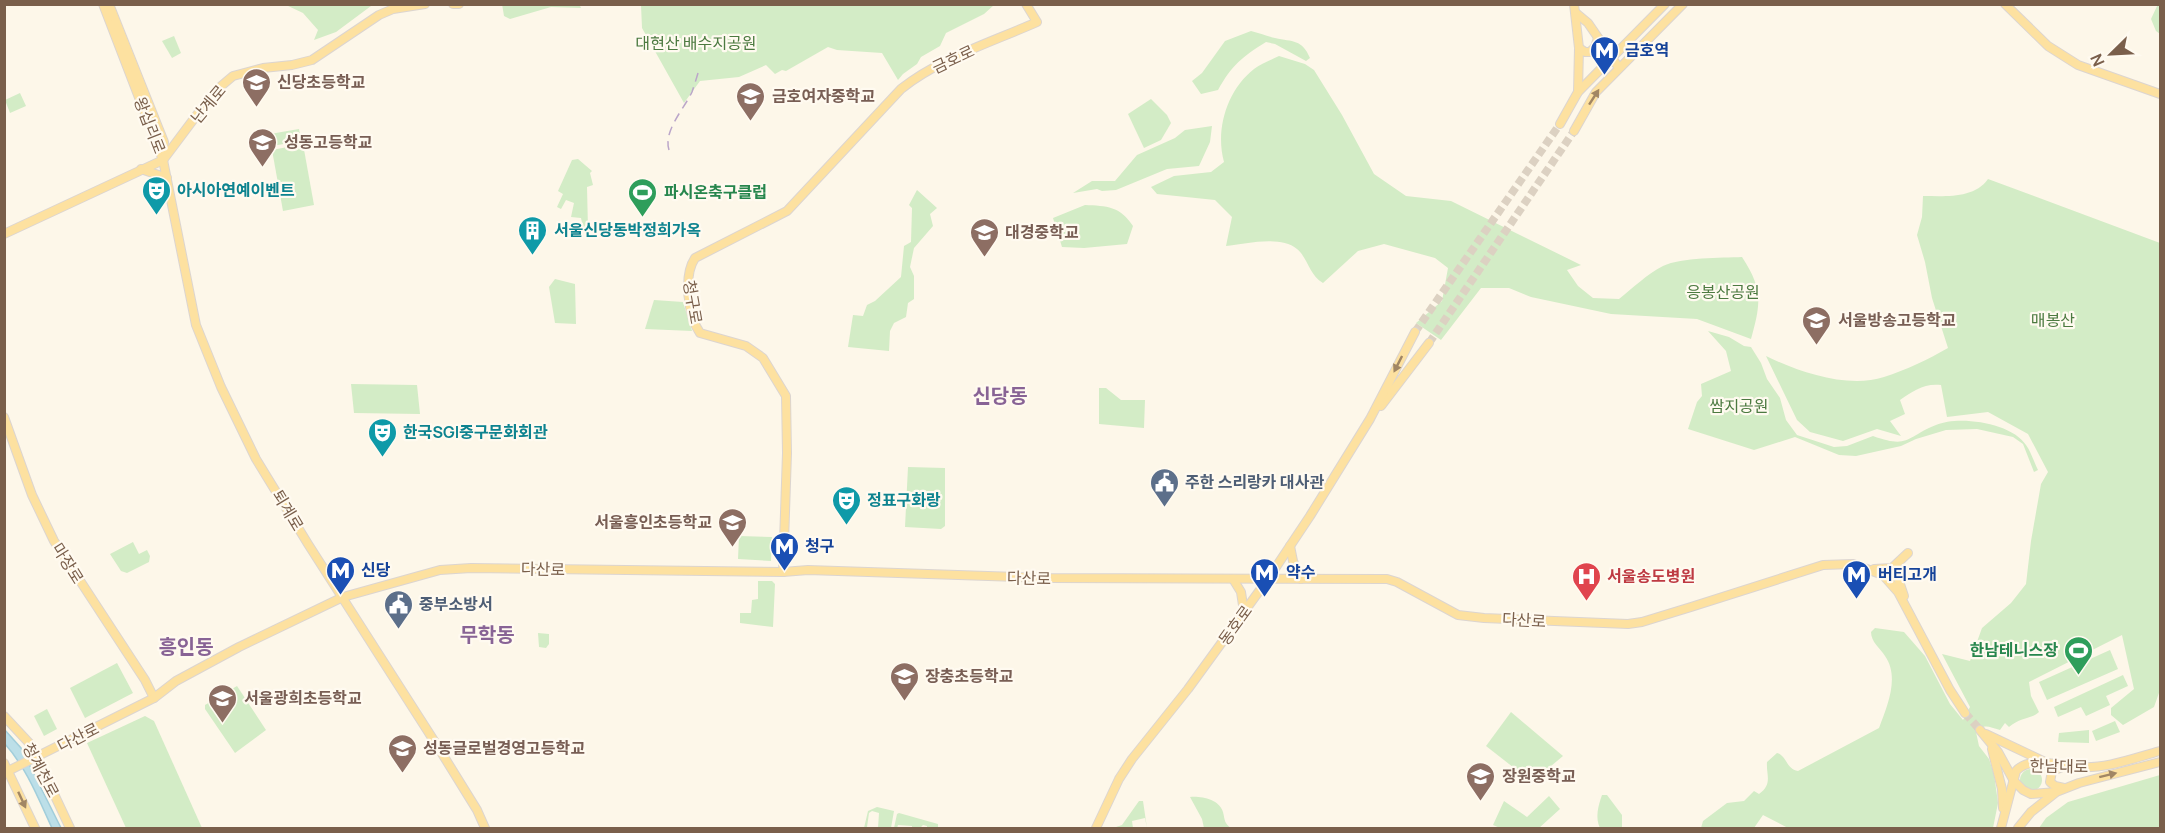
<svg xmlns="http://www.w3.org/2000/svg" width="2165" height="833" font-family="Manrope,'Noto Sans KR',sans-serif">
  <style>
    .green { fill: #d3ecc6 }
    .water { fill: #bcdfe8; stroke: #a2cedb; stroke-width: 1.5 }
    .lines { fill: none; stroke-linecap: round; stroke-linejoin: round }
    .major-tunnel { stroke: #dcd1c2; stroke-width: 8; stroke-dasharray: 8 4; stroke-linecap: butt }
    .major-casing { stroke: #dcd5d0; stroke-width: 10 }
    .major { stroke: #fde1a0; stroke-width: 8 }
    .rail { stroke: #bba6c9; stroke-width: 1.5; stroke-dasharray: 9 6; stroke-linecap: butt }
    .oneway { fill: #a18664 }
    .labels { text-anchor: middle; stroke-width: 4.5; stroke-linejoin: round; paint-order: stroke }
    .park-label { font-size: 16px; fill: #4c7a40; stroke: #fffaf0 }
    .transit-label { font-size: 16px; font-weight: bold; fill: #164399; stroke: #fffaf0; text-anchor: start }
    .street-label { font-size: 16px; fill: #7a5f4b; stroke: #fffaf0 }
    .education-label { font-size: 16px; font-weight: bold; fill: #785e54; stroke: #fffaf0; text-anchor: start }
    .culture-label { font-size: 16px; font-weight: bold; fill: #0d838f; stroke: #fffaf0; text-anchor: start }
    .leisure-label { font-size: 16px; font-weight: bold; fill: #27864d; stroke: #fffaf0; text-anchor: start }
    .service-label { font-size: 16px; font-weight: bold; fill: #4e5e75; stroke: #fffaf0; text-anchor: start }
    .health-label { font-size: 16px; font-weight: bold; fill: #be3a42; stroke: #fffaf0; text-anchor: start }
    .quarter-label { font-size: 20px; font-weight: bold; fill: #886395; stroke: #fffaf0 }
  </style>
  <rect width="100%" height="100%" fill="#fdf7e9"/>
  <g class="green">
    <polygon points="502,4 579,4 581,8 551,7 510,19 504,16"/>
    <polygon points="2158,4 2160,5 2160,34 2156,31 2151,19"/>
    <polygon points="371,5 371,6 336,32 314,40 318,30 303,13 286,5"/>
    <polygon points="641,5 641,4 994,5 984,14 946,33 940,46 921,57 917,64 903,74 898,80 882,53 837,50 828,47 786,71 782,70 775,74 766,65 739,77 700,81 684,103 642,28"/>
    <path d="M1251,31C1259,33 1267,36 1275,38C1293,42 1302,39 1310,58L1306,61L1275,44L1266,42C1242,57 1232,65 1218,90L1201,94L1192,81L1202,73L1225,41Z"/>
    <polygon points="174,36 181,53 172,58 162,41"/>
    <path d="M1279,56L1305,64L1314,70L1342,115L1374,174L1406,196L1451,201L1581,265L1567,270L1578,286L1593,298L1619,299C1633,288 1647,274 1663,266C1682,257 1721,258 1742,257C1763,289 1761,303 1751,339L1697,319L1611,314L1531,297L1509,288H1481L1441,340L1416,323L1442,301L1448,268L1435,258L1384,244L1358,251L1323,283C1309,275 1308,258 1297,249C1280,235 1246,244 1226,246L1232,217L1215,200L1157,194L1151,187L1174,176L1211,172L1224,162C1215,130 1227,90 1254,69C1261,64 1271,60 1279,56Z"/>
    <polygon points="20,93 26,106 10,113 5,100"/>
    <polygon points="1151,99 1167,115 1171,123 1161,140 1144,148 1128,114"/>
    <polygon points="1212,126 1210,142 1199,166 1167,169 1116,190 1102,191 1097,189 1073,193 1092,181 1115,181 1137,155 1175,138 1185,130"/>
    <polygon points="299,129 301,141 272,146 270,134"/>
    <polygon points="303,144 314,205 283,211 272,150"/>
    <polygon points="578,159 592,171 590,173 593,185 587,187 588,229 583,227 581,218 571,217 574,203 566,200 561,209 557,207 563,194 558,191 572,160"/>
    <path d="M1988,179L2160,243V690L2154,707L2123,725L2111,715V708L2134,689L2122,635L2029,682L2031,696L2039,712C2032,719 2020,717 2009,727L2005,723L2000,730C1989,727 1984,723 1976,732L1979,746L1989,759L1994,774L1998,803L1993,828H1788L1763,815L1754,828H1701L1703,821L1727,803L1744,801L1754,791L1759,794C1773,784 1766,775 1767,762L1777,753C1787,756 1786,769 1798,771L1879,728C1887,707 1900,677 1885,656C1880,648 1871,642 1871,632L1875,628L1904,632L1925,656L1950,704L1963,720L1970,707L1942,654L1970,661L1982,628L2011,603L2026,584L2031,541L2041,484L2048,472L2028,434L1988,412L1947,417L1941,385C1924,383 1913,391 1900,400L1905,414L1890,421L1901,436L1877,429L1843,441L1810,432L1797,420L1766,356C1799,372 1848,389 1884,377C1906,370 1929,359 1948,348L1932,298L1925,262L1917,235L1922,217L1923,196C1945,196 1974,199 1988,179Z"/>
    <polygon points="917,190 937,208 930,214 933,226 914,248 910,267 914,276 914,299 908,303 906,317 894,323 890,331 889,351 848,347 853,315 863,316 867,305 875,301 901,277 904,246 911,242 912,208 909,205"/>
    <path d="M1085,205C1107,206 1120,206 1133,226L1127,244L1084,248L1062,247L1053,218Z"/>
    <polygon points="555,279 575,284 576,324 555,323 549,287"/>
    <polygon points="654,300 683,302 692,331 645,329"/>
    <path d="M1708,331L1729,337L1744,346L1751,347L1761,363L1767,379L1780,398L1786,420L1797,435L1834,447L1847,446L1873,436C1909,449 1906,437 1936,425C1959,415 2012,423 2026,445C2031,452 2034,462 2038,470L2034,472L2023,444L2013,437L1977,429L1946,430L1916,439L1901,446L1856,456L1839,455L1795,437L1754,450L1688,429L1697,402L1702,396L1701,384L1731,371L1726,351Z"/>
    <polygon points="351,384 417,385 420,414 354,413"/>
    <polygon points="1099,388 1106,388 1121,400 1145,400 1144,428 1099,424"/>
    <polygon points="908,467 945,468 945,526 941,529 905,527"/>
    <polygon points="739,536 772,537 771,561 738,559"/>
    <polygon points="133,542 139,554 147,550 150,556 149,562 127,573 121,571 110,554"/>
    <polygon points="758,581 772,581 775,584 773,627 740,623 740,613 751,613 752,600 758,599"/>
    <polygon points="538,633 549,634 549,644 546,648 539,647"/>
    <polygon points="2110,650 2118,669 2047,700 2039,682"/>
    <polygon points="117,663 133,693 85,718 70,688"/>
    <polygon points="2123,675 2128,686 2106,696 2110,705 2086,716 2081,707 2058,717 2054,707"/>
    <polygon points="237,686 266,730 235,753 205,709 205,705"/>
    <polygon points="47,709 57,729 44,736 34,716"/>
    <polygon points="1511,712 1563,756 1532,782 1486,746"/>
    <polygon points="145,716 154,721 202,828 126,828 87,743"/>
    <polygon points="2115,721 2120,732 2096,741 2092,731"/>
    <polygon points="2089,730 2089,743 2058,742 2059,733"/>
    <circle cx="2031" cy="780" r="11"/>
    <polygon points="2160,775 2160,828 2039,828 2046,818 2068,802"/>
    <path d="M1602,795H1607L1622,815V828H1600C1595,818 1598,806 1602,795Z"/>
    <polygon points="1549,796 1560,809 1539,828 1500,828 1493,825 1504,801 1527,817"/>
    <path d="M1190,797C1201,796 1219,799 1223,812C1225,820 1224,823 1231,828H1204L1202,819Z"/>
    <polygon points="1139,801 1143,801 1147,828 1145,818 1132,821 1133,828 1113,828 1122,825"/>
    <polygon points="877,807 894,811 891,828 878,828 879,813 872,811 869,813 867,827 876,828 864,828 868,811"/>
    <polygon points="899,813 938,824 938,828 927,828 927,826 923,825 920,828 912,828 912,826 898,825 897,828 894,828 897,814"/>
  </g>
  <path class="water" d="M4,729L21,748L61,828H52C39,800 26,767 5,744Z"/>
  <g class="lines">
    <g class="major-tunnel">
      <polyline points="1415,332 1560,124"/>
      <polyline points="1429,343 1574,131"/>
      <polyline points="1965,713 1980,730"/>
    </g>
    <defs>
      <g id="major">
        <polyline points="103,4 163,160 196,325 221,387 256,459 308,544 438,747 477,810 485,828"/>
        <polyline points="109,4 164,142 163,156"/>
        <polyline points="453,4 459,4"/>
        <polyline points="1574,4 1579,48 1578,92"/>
        <polyline points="2005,4 2048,46 2078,65 2160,94"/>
        <polyline points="1576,13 1588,23 1619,68"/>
        <polyline points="1579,48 1585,52 1590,52 1595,47 1598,38"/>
        <polyline points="1560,124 1578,92 1665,4"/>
        <polyline points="1574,131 1596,92 1683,4"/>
        <polyline points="141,169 167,178"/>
        <polyline points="4,234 163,160 208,100 220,87 233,76 263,68 292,65 312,60 379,15 393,9 425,4"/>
        <polyline points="1381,406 1429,343"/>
        <polyline points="4,417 32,495 54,541 145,680 154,698"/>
        <polyline points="1290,546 1293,561 1301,579"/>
        <polyline points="1874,569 1892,568 1908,553"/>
        <path d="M783,572L787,453L786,396L763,358L746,346L700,333C688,316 683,276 695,258L787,211L901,89C940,58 992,42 1037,22L1026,4"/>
        <polyline points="1898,578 1904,596"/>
        <polyline points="1233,579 1241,592 1244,612"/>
        <polyline points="4,716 31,745 70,828"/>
        <polyline points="1980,730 1998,752 2014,781 2023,790 2031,794 2056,792 2079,783 2160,762"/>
        <polyline points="1986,734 2043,761"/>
        <polyline points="1992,749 2002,789 2003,808"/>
        <polyline points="4,763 35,828"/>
        <polyline points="2062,767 2052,771 2050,782 2055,786 2064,788"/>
        <polyline points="4,773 154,698 176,681 239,647 343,597 440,570 471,568 783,572 808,570 1048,578 1387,579 1397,582 1458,615 1484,618 1628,624 1642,622 1691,607 1823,565 1853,564 1883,575 1898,592 1950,690 1965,713"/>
        <polyline points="1096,828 1119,779 1132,759 1188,689 1268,579 1310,516 1370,419 1415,332"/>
        <path d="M2001,828L2016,771C2030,755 2060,766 2079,767C2106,769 2134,758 2160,751"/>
        <polyline points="2018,828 2031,812 2055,793"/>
      </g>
    </defs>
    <use href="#major" class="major-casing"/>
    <use href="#major" class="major"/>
    <path class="rail" d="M669,150C663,131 684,109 692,92C694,86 696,80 698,73"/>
  </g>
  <defs><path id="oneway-solid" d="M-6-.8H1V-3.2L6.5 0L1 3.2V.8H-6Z" transform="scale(1.5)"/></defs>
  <g class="oneway">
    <use href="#oneway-solid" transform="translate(1594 97) rotate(-57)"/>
    <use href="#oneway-solid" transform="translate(1398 364) rotate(117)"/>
    <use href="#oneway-solid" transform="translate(2108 775) rotate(-14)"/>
    <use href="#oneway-solid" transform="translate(22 800) rotate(65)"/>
  </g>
  <defs>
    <symbol id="metro-pin" viewBox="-11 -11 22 30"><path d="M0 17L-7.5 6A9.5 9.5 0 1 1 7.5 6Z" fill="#1a4fb4" stroke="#fffaf0"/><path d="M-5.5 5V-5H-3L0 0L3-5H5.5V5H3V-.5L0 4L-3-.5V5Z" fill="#fff"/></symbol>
    <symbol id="school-pin" viewBox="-11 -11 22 30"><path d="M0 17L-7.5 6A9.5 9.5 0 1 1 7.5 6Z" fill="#8d6e63" stroke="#fffaf0"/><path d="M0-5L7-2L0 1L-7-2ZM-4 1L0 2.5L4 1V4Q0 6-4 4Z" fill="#fff"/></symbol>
    <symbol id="theatre-pin" viewBox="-11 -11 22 30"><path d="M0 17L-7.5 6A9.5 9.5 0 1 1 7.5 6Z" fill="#0f9aa8" stroke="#fffaf0"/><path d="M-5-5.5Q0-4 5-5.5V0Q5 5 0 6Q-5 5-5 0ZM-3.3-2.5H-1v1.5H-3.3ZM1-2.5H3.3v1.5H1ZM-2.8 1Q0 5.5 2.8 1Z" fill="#fff"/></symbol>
    <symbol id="stadium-pin" viewBox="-11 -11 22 30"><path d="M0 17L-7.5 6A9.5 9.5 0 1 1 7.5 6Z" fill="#2e9e5b" stroke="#fffaf0"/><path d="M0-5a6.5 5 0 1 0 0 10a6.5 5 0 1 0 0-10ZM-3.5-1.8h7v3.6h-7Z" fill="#fff"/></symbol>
    <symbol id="building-pin" viewBox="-11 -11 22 30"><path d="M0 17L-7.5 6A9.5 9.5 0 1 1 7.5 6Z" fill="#0f9aa8" stroke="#fffaf0"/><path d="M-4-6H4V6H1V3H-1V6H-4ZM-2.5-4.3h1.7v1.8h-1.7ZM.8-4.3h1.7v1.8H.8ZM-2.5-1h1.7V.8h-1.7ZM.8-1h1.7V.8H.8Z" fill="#fff"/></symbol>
    <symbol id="civic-pin" viewBox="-11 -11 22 30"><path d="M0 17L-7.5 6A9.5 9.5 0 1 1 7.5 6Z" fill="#5c6f8a" stroke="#fffaf0"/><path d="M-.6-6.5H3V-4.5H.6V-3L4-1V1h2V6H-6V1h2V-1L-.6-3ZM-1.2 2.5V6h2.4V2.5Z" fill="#fff"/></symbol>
    <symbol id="hospital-pin" viewBox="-11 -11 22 30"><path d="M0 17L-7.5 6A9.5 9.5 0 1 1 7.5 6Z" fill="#e0444e" stroke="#fffaf0"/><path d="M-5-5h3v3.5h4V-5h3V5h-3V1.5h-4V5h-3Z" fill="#fff"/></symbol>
  </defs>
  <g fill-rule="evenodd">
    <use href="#metro-pin" x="1588" y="34" width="33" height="45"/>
    <use href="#school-pin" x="240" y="66" width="33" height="45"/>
    <use href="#school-pin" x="734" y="80" width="33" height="45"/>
    <use href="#school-pin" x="246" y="126" width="33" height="45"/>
    <use href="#theatre-pin" x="140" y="174" width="33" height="45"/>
    <use href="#stadium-pin" x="626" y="176" width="33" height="45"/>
    <use href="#building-pin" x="516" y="214" width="33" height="45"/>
    <use href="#school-pin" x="968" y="216" width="33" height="45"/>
    <use href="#school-pin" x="1800" y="304" width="33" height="45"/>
    <use href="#theatre-pin" x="366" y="416" width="33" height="45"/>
    <use href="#civic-pin" x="1148" y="466" width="33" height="45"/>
    <use href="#theatre-pin" x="830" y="484" width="33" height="45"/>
    <use href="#school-pin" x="716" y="506" width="33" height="45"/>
    <use href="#metro-pin" x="768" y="530" width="33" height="45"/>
    <use href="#metro-pin" x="324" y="554" width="33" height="45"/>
    <use href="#metro-pin" x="1248" y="556" width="33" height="45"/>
    <use href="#metro-pin" x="1840" y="558" width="33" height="45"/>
    <use href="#hospital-pin" x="1570" y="560" width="33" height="45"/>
    <use href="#civic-pin" x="382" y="588" width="33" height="45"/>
    <use href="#stadium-pin" x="2062" y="634" width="33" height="45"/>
    <use href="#school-pin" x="888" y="660" width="33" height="45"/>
    <use href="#school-pin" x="206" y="682" width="33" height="45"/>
    <use href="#school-pin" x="386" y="732" width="33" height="45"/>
    <use href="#school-pin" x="1464" y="760" width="33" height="45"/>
  </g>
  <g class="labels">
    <g class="park-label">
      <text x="696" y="49">대현산 배수지공원</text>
      <text x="1723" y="298">응봉산공원</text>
      <text x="2053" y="326">매봉산</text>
      <text x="1739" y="412">쌈지공원</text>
    </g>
    <g class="transit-label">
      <text x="1625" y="56">금호역</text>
      <text x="805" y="552">청구</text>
      <text x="361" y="576">신당</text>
      <text x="1286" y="578">약수</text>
      <text x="1878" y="580">버티고개</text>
    </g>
    <g class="street-label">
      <text transform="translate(953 59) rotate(-25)" y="6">금호로</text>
      <text transform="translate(208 104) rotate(-50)" y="6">난계로</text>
      <text transform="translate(150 125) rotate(69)" y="6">왕십리로</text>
      <text transform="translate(693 302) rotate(80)" y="6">청구로</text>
      <text transform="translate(288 510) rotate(59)" y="6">퇴계로</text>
      <text transform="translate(68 563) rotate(58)" y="6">마장로</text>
      <text transform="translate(543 569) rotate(1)" y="6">다산로</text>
      <text transform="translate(1029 578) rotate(1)" y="6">다산로</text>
      <text transform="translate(1524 620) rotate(3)" y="6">다산로</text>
      <text transform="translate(1235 625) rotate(-54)" y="6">동호로</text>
      <text transform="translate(78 737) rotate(-27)" y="6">다산로</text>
      <text transform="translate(2059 766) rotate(1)" y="6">한남대로</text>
      <text transform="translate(41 770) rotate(62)" y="6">청계천로</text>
    </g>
    <g class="education-label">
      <text x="277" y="88">신당초등학교</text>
      <text x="772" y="102">금호여자중학교</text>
      <text x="284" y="148">성동고등학교</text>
      <text x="1005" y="238">대경중학교</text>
      <text x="1838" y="326">서울방송고등학교</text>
      <text x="712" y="528" text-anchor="end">서울흥인초등학교</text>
      <text x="925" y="682">장충초등학교</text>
      <text x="244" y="704">서울광희초등학교</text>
      <text x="423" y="754">성동글로벌경영고등학교</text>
      <text x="1502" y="782">장원중학교</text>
    </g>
    <g class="culture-label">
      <text x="177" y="196">아시아연예이벤트</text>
      <text x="554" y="236">서울신당동박정희가옥</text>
      <text x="403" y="438">한국SGI중구문화회관</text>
      <text x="867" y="506">정표구화랑</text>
    </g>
    <g class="leisure-label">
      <text x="664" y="198">파시온축구클럽</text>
      <text x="2058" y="656" text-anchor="end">한남테니스장</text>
    </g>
    <g class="service-label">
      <text x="1185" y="488">주한 스리랑카 대사관</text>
      <text x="419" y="610">중부소방서</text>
    </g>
    <g class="health-label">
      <text x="1607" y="582">서울송도병원</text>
    </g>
    <g class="quarter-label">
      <text x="1000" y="403">신당동</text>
      <text x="487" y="642">무학동</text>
      <text x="186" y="654">흥인동</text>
    </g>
  </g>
  <rect width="2165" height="833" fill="none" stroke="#7a5f4b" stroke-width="12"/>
  <g transform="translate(2111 54) rotate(246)" stroke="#fffaf0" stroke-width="4.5" paint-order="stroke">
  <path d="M0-4.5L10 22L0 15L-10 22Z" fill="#7a5f4b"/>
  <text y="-9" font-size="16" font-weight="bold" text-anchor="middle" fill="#7a5f4b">N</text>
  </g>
</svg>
